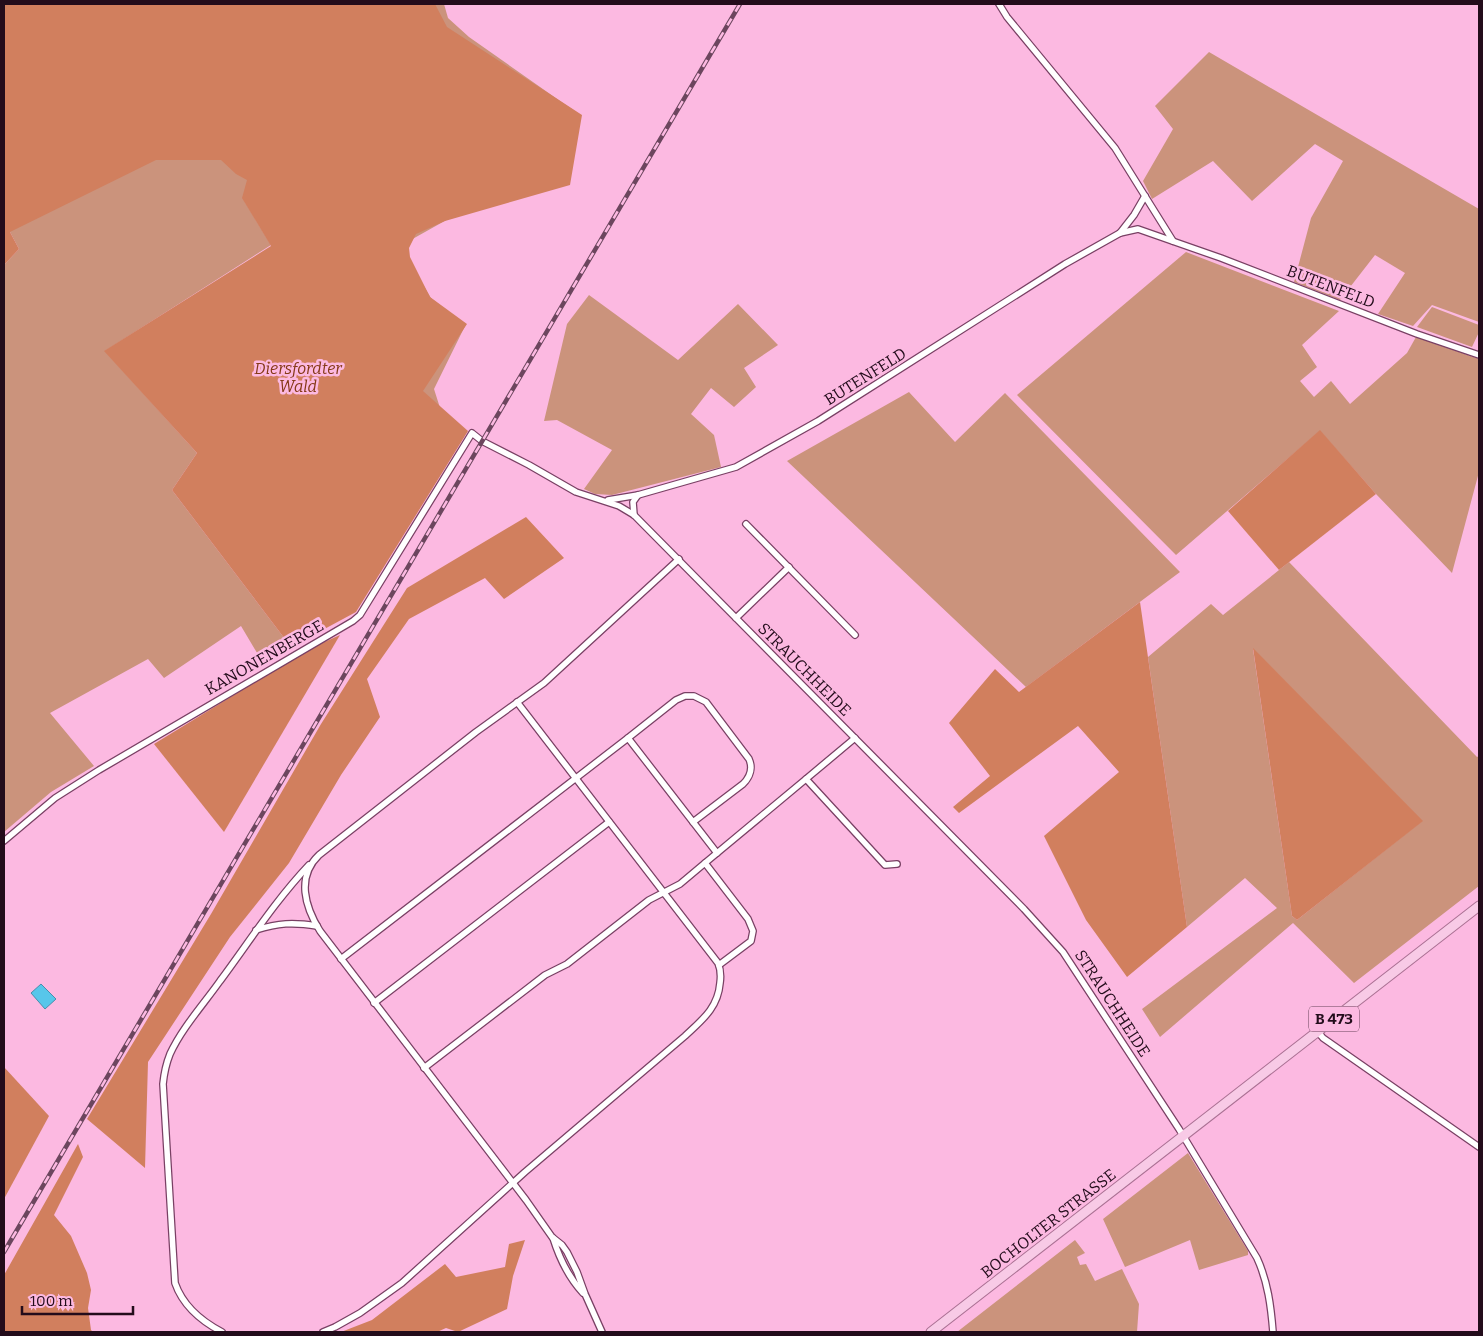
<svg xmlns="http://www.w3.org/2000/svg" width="1483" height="1336" font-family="Bitter,serif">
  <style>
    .green { fill: #cb937c; fill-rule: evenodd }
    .forest { fill: #d17f5e }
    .water { fill: #57c6ea; stroke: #478eac }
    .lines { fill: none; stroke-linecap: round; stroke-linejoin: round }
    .street-casing { stroke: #794064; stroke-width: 8 }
    .primary-casing { stroke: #ab7194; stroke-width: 11 }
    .street { stroke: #fff; stroke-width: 5.5 }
    .primary { stroke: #f8cae6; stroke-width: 9 }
    .rail-casing { stroke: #6c465e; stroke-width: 4.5 }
    .rail { stroke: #fcb9e1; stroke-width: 2.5; stroke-dasharray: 8; stroke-linecap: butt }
    .labels { text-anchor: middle; stroke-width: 5; stroke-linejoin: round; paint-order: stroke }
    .shield { fill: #fcb9e1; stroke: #644056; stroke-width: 1 }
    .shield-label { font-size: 15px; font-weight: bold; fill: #230c1b }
    .street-label { font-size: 16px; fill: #230c1b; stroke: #fcb9e1 }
    .park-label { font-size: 16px; font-style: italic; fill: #853916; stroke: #fcb9e1 }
  </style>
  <rect width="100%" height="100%" fill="#fcb9e1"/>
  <g class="green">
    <polygon points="4,4 444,4 448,18 469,37 580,115 450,218 400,246 431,298 465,326 434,389 441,411 245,202 271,245 105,351 197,453 172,490 291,647 263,663 241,626 164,678 148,659 50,713 94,766 51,792 4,832 4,265 19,249 10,232"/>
    <polygon points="1209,52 1479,209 1479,322 1432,305 1413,326 1378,314 1405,273 1375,255 1340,300 1294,282 1311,218 1343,161 1315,144 1252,201 1213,161 1152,199 1143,181 1173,129 1155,106"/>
    <polygon points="1186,252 1339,311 1302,345 1317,367 1300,381 1314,397 1331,381 1350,404 1407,353 1416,337 1479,359 1479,472 1452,573 1376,494 1320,431 1176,555 1017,395"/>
    <polygon points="589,295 678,360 738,304 778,345 744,368 756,387 734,407 711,388 691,414 714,435 721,467 612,495 595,494 584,489 612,450 557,420 544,421 567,324"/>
    <polygon points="1432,307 1479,325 1479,332 1472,347 1417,327"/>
    <polygon points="909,392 955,442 1005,393 1180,572 1026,687 787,461"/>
    <path d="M1289,562L1477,757L1479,756V886L1354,983L1293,923L1160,1037L1142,1009L1277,908L1245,878L1187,927L1148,657L1211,604L1223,615ZM1253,649L1422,821L1297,920L1292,916Z"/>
    <polygon points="1188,1153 1248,1251 1248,1255 1199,1270 1190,1240 1125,1267 1103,1219"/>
    <polygon points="1075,1240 1085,1253 1077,1257 1080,1265 1086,1264 1095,1281 1122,1269 1139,1304 1137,1332 957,1332"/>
  </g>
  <g class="forest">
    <polygon points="4,4 435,4 447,27 582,115 570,185 445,221 416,234 409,248 410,257 430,297 467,324 423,391 468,431 356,612 291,647 172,490 197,453 104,351 271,246 242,198 247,180 236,174 221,160 156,160 10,232 19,249 4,265"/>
    <polygon points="1320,430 1376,494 1279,570 1228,511"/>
    <polygon points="526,517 564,558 504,599 485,578 409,619 367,679 380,717 341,775 289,863 230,937 148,1062 145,1168 87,1119 211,914 321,724 407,588"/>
    <polygon points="1140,602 1187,927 1127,977 1086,920 1044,836 1119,772 1078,726 959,813 953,807 990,776 949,723 995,669 1019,692"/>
    <polygon points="340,635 224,832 154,744 309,649"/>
    <polygon points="1253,648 1423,821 1297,920 1292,916"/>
    <polygon points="4,1067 49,1116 4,1199"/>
    <polygon points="78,1144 83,1157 54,1215 71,1236 87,1273 91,1290 88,1308 91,1330 93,1332 4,1332 4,1275"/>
    <polygon points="525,1240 513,1276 507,1309 458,1332 446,1328 437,1332 341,1332 372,1320 445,1264 456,1277 505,1267 509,1244"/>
  </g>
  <polygon class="water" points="41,984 56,999 45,1009 31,993"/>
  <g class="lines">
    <defs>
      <g id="street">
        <polyline points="999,4 1007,17 1115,148 1173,241"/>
        <polyline points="1120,233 1134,215 1145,196"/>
        <polyline points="608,500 638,495 736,467 818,421 1065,264 1120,233 1138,229 1221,258 1417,334 1479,355"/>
        <polyline points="634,515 633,502 638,495"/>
        <polyline points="746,524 855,635"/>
        <polyline points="736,618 789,567"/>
        <path d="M628,738L676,700L685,696H694L706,702L749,759C753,768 750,777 743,784L693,822"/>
        <polyline points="855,738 806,779 885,865 897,864"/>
        <path d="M4,841L55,798L99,770L353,621L360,615L472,433L482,441L529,465L576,492L619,506L634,515L1024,909L1063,952L1179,1129L1257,1258C1268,1282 1271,1307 1273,1332"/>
        <polyline points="705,863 806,779"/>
        <path d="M256,930C278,923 293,922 317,926"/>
        <polyline points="341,959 628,738 717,853"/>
        <polyline points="374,1003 609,822"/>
        <polyline points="1318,1032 1323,1038 1479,1147"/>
        <polyline points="424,1068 545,975 567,964 649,900 680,884 705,863 748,919 753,931 751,941 719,965"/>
        <path d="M553,1238C559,1257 569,1278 583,1293"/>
        <path d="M222,1332C201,1321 183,1306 175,1283L163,1084C164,1074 166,1064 170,1054C182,1028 203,1005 220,981C249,942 275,901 309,865"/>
        <path d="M323,1332L335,1327L360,1313L402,1283L525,1172L685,1036C702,1020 718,1008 720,983C721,976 721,970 718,963L517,702"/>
        <path d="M602,1332L585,1294L577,1272L567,1252L562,1245L552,1237L526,1200L320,931C305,907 296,877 319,855L476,732L544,683L679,559"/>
      </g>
      <polyline id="primary" points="931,1332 1479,906"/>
    </defs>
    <use href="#street" class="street-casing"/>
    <use href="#primary" class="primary-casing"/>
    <use href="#street" class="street"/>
    <use href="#primary" class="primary"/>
    <defs>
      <polyline id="rail" points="4,1252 740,4"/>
    </defs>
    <use href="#rail" class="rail-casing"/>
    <use href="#rail" class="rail"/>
  </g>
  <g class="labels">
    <rect class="shield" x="1309" y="1006.5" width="50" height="25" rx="4"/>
    <g class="shield-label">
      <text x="1334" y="1024">B 473</text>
    </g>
    <g class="street-label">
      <text transform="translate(1331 286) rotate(21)" y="6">BUTENFELD</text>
      <text transform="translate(865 376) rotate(-32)" y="6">BUTENFELD</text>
      <text transform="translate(264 657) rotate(-30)" y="6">KANONENBERGE</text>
      <text transform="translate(805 669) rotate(45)" y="6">STRAUCHHEIDE</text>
      <text transform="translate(1113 1003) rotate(57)" y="6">STRAUCHHEIDE</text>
      <text transform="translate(1048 1223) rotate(-38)" y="6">BOCHOLTER STRASSE</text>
    </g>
    <g class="park-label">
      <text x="298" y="374">Diersfordter<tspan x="298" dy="18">Wald</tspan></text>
    </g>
  </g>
  <rect width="1483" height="1336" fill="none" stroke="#230c1b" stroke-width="10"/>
  <path d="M22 1306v8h111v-8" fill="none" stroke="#230c1b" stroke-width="2.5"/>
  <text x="30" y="1306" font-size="15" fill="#230c1b" stroke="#fcb9e1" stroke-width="4" paint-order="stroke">100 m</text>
</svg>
